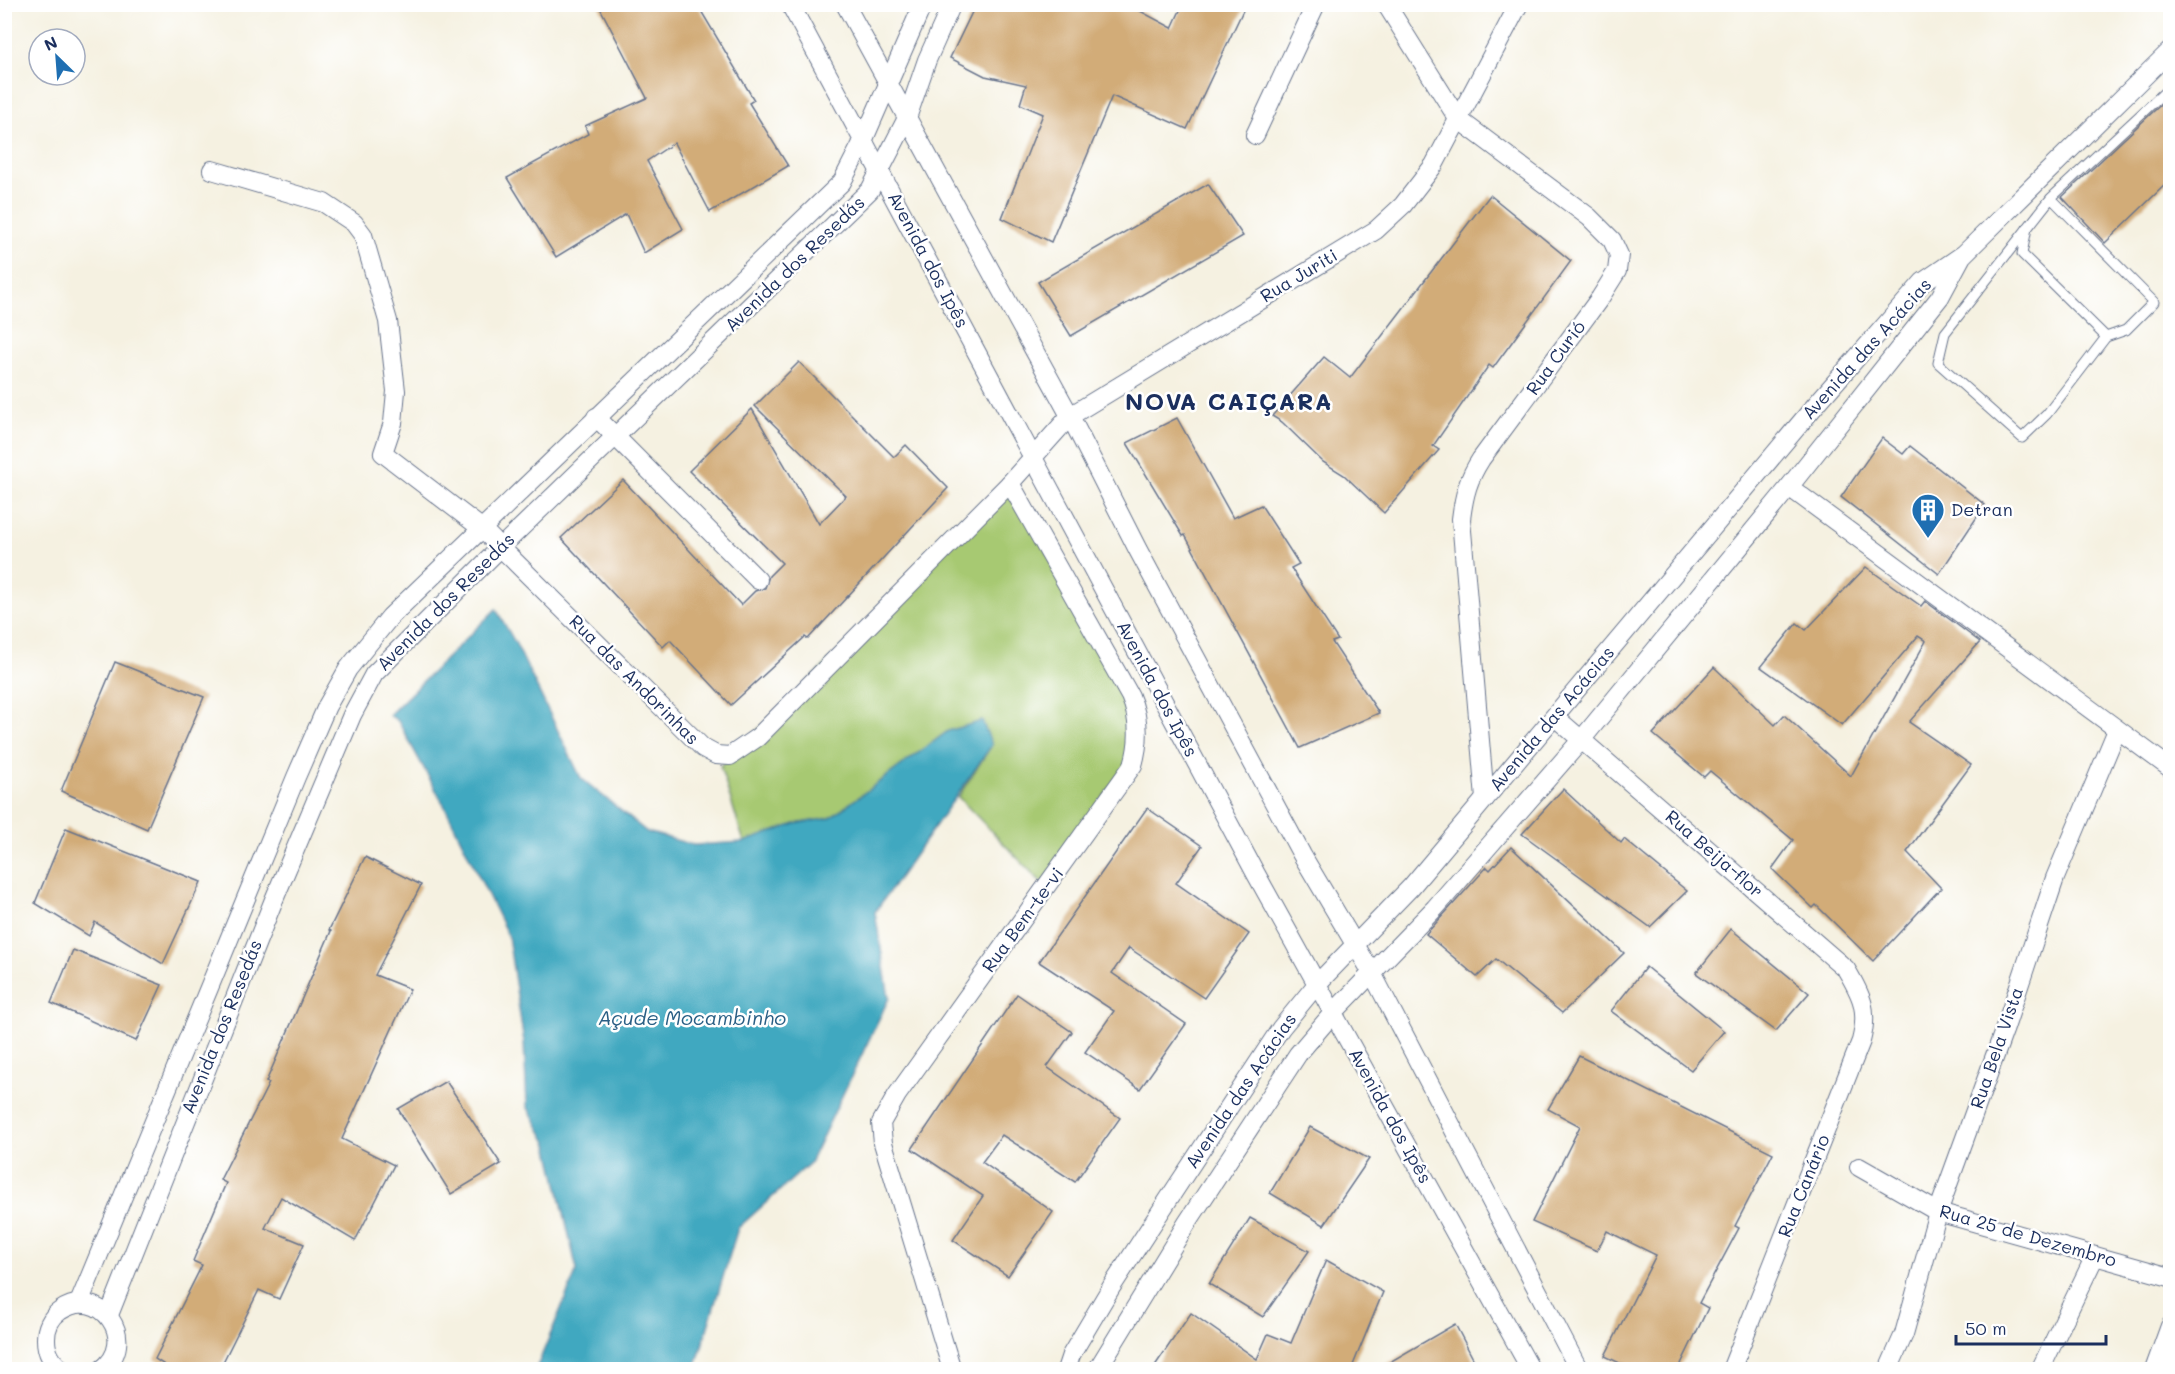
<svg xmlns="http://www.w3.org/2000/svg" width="2175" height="1374" font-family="Mali,sans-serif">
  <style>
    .green { fill: #a7c972; stroke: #617c68; stroke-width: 1.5 }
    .water { fill: #40a8c0; stroke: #2e6c8f; stroke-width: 1.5 }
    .building { fill: #d2ac78 }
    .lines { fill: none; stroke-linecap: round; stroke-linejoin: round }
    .service-casing { stroke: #67738c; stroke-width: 11 }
    .minor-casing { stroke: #67738c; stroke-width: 20 }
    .service { stroke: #fff; stroke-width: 9 }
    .minor { stroke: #fff; stroke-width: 18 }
    .labels { text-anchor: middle; stroke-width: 5; stroke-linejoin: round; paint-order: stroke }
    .street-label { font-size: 18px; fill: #1b2f5e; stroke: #fff }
    .poi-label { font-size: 18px; fill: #1b2f5e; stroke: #fff; text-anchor: start }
    .water-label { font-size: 20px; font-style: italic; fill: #2a5f85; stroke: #fff }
    .district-label { font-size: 24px; font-weight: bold; letter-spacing: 1.5px; fill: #1b2f5e; stroke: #fff }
  </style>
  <rect width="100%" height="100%" fill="#fff"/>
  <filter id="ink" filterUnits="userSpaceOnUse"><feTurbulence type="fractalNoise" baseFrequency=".0167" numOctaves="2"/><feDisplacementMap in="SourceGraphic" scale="12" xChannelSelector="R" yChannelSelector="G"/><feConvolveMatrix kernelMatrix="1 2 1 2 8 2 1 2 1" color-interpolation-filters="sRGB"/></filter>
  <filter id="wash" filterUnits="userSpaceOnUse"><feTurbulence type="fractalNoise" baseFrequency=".008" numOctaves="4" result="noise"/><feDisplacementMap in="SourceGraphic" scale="24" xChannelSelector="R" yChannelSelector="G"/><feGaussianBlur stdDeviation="1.35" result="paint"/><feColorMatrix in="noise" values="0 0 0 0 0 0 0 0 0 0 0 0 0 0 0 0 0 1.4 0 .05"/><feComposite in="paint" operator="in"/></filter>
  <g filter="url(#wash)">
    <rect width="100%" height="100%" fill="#f5f1e1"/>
    <polygon class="green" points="1011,486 1126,696 1134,725 1127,763 1043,884 958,797 992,745 948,731 830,818 795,824 744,842 720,766"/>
    <polygon class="water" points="496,609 516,644 581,778 647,832 694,845 744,842 795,824 830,818 948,731 982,721 992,745 875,912 889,998 810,1163 738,1228 695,1369 536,1369 577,1270 548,1144 527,1106 524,1042 508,936 444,805 398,721 389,715"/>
    <g id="blocks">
      <g class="building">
        <polygon points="598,4 697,4 754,100 749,103 788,166 710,212 674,143 647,161 683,229 644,253 626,214 556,257 507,178 588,134 585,126 647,98"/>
        <polygon points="976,4 1127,4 1172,28 1183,4 1246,4 1187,129 1112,96 1051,242 1002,218 1043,114 1020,104 1026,85 985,76 950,58"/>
        <polygon points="2170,96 2170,180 2105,243 2062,197"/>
        <polygon points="1208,184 1243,236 1071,336 1038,282"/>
        <polygon points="1490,195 1571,261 1493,368 1489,365 1433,446 1439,450 1384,513 1344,475 1323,462 1282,422 1272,416 1324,357 1350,378"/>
        <polygon points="799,362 894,457 906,445 948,488 808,639 805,637 731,705 670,640 663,647 561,538 623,480 741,605 755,591 765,588 769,576 782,563 689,471 752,409 819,524 846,496 755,406"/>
        <polygon points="1177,418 1233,518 1261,505 1299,564 1291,568 1338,640 1332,642 1379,713 1300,748 1185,535 1183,536 1127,443"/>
        <polygon points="1882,438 1903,454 1910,446 1985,505 1939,574 1841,497"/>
        <polygon points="1866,567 1921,606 1925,601 1980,642 1909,722 1971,765 1907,852 1941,888 1873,961 1816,905 1813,908 1772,869 1793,840 1710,771 1704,777 1653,734 1714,667 1775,725 1784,715 1851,776 1926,641 1918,636 1842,725 1761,667 1797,623 1806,630"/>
        <polygon points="115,662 204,697 147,829 61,791"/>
        <polygon points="1563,789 1621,843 1624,839 1687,891 1650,927 1522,834"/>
        <polygon points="1147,808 1202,846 1176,883 1249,934 1204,998 1129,948 1112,973 1186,1024 1140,1089 1085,1052 1114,1011 1039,962"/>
        <polygon points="66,828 201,882 163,964 95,922 89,936 35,903"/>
        <polygon points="1511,847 1624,953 1562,1013 1496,959 1477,977 1426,934 1487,867 1490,870"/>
        <polygon points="365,857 421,885 375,975 410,989 342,1139 394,1165 355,1241 281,1197 265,1228 304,1244 279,1299 259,1290 219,1370 172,1370 155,1359 202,1265 193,1261 226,1183 220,1180 269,1083 266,1082 331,931 329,930"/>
        <polygon points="1731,929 1809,993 1776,1031 1696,973"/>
        <polygon points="73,950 162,985 136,1041 51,1003"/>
        <polygon points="1646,967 1724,1031 1691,1070 1611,1011"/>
        <polygon points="1017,994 1072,1032 1047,1067 1120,1118 1075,1182 1002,1135 982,1162 1053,1212 1008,1276 953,1240 983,1196 912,1149"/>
        <polygon points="1579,1056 1773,1153 1735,1226 1739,1228 1699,1303 1708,1308 1678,1370 1634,1370 1605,1356 1656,1255 1607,1231 1597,1251 1532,1222 1580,1126 1548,1109"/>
        <polygon points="446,1081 501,1164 451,1194 398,1109"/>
        <polygon points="1310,1127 1369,1159 1324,1225 1270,1193"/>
        <polygon points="1250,1218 1309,1251 1263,1317 1209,1284"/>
        <polygon points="1326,1260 1383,1292 1351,1370 1152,1370 1191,1313 1257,1359 1268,1334 1291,1343"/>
        <polygon points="1455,1324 1479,1370 1376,1370"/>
      </g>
    </g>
  </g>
  <g filter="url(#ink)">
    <use href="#blocks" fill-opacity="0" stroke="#67738c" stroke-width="1.5"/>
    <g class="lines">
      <defs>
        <g id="service">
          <polyline points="2051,198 2154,302 2126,330 2106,337 2047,414 2022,438 1938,363 1945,333 2051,198 2170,87"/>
          <polyline points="2027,228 2022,254 2106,337"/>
        </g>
        <g id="minor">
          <polyline points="790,4 1256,874 1531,1370"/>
          <polyline points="845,4 1070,416 1138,550 1302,855 1372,973 1579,1370"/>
          <path d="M1386,4L1458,119L1589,217L1612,240L1619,255L1617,271L1600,298L1481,459C1468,479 1464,495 1461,519L1485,799"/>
          <polyline points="1255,135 1316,4"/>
          <polyline points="212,170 324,203 354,223 363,235 388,321 396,391 393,423 383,453 481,528 703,748 716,755 730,756 758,737 1010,483 1070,416 1376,230 1403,205 1434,165 1519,4"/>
          <polyline points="596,417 758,580"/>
          <polyline points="1789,487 2170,768"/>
          <path d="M1555,717L1846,969C1862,996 1869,1010 1861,1041L1731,1370"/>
          <polyline points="1859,1167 1938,1212 2170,1277"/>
          <polyline points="79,1303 296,777 327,706 348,669 390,617 842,182 864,139 923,4"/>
          <polyline points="109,1315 273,902 352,715 374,674 500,548 870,190 907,118 927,60 952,4"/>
          <path d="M63,1370C52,1363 46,1352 46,1339C46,1328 51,1317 60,1311C100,1283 141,1342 101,1370"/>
          <path d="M952,1370L883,1143L881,1123L897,1095L1133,765C1140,741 1140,719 1130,696L1010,483"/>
          <polyline points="1066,1370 1071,1355 1112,1286 1168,1200 1281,1028 1317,984 1411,887 1819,401 1923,282 1964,254 2170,51"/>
          <polyline points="1097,1370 1187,1223 1298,1054 1333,1013 1435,908 1582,739 1789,487 1940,297 1961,258"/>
          <polyline points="1888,1370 1904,1334 1938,1212 2005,1028 2055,878 2117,730"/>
          <polyline points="2040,1370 2095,1256"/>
          <polyline points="2154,1370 2170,1326"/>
        </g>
      </defs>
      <use href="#service" class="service-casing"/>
      <use href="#minor" class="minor-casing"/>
      <use href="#service" class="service"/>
      <use href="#minor" class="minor"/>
    </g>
  </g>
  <defs>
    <symbol id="building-pin" viewBox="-11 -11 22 30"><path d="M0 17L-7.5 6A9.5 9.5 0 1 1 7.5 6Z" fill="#1f6fb2" stroke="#fff"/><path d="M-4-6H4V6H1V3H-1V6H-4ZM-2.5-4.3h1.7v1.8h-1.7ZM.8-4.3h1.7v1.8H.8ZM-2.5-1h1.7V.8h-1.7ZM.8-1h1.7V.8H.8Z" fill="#fff"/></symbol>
  </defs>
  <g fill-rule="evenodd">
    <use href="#building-pin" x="1909" y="491" width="38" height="52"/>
  </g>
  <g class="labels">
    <g class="street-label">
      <text transform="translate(928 260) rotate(62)" y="6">Avenida dos Ipês</text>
      <text transform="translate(795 264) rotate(-44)" y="6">Avenida dos Resedás</text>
      <text transform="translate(1299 276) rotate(-31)" y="6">Rua Juriti</text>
      <text transform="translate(1867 349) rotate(-48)" y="6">Avenida das Acácias</text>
      <text transform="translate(1556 358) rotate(-54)" y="6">Rua Curió</text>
      <text transform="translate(446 602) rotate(-45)" y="6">Avenida dos Resedás</text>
      <text transform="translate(634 680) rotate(45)" y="6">Rua das Andorinhas</text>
      <text transform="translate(1157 689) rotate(62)" y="6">Avenida dos Ipês</text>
      <text transform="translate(1552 719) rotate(-50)" y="6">Avenida das Acácias</text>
      <text transform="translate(1714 854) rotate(41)" y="6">Rua Beija-flor</text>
      <text transform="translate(1023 920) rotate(-54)" y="6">Rua Bem-te-vi</text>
      <text transform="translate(222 1027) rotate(-68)" y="6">Avenida dos Resedás</text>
      <text transform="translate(1997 1048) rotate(-71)" y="6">Rua Bela Vista</text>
      <text transform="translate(1241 1091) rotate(-56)" y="6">Avenida das Acácias</text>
      <text transform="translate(1390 1116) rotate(61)" y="6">Avenida dos Ipês</text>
      <text transform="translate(1804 1186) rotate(-68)" y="6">Rua Canário</text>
      <text transform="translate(2028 1236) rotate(16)" y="6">Rua 25 de Dezembro</text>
    </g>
    <g class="poi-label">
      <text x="1951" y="516">Detran</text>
    </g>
    <g class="water-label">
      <text x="692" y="1025">Açude Mocambinho</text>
    </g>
    <g class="district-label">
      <text x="1229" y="410">NOVA CAIÇARA</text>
    </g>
  </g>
  <rect width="2175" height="1374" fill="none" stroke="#fff" stroke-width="24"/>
  <g transform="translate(57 57) rotate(335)"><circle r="28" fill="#ffffff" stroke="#a4acbf" stroke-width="1.5"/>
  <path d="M0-4.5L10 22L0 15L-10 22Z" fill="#1f6fb2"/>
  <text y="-9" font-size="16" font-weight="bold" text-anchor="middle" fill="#1b2f5e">N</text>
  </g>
  <path d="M1956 1335v9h150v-9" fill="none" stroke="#1b2f5e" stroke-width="3"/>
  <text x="1965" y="1335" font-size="18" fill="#1b2f5e" stroke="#ffffff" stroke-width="4.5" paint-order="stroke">50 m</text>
</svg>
